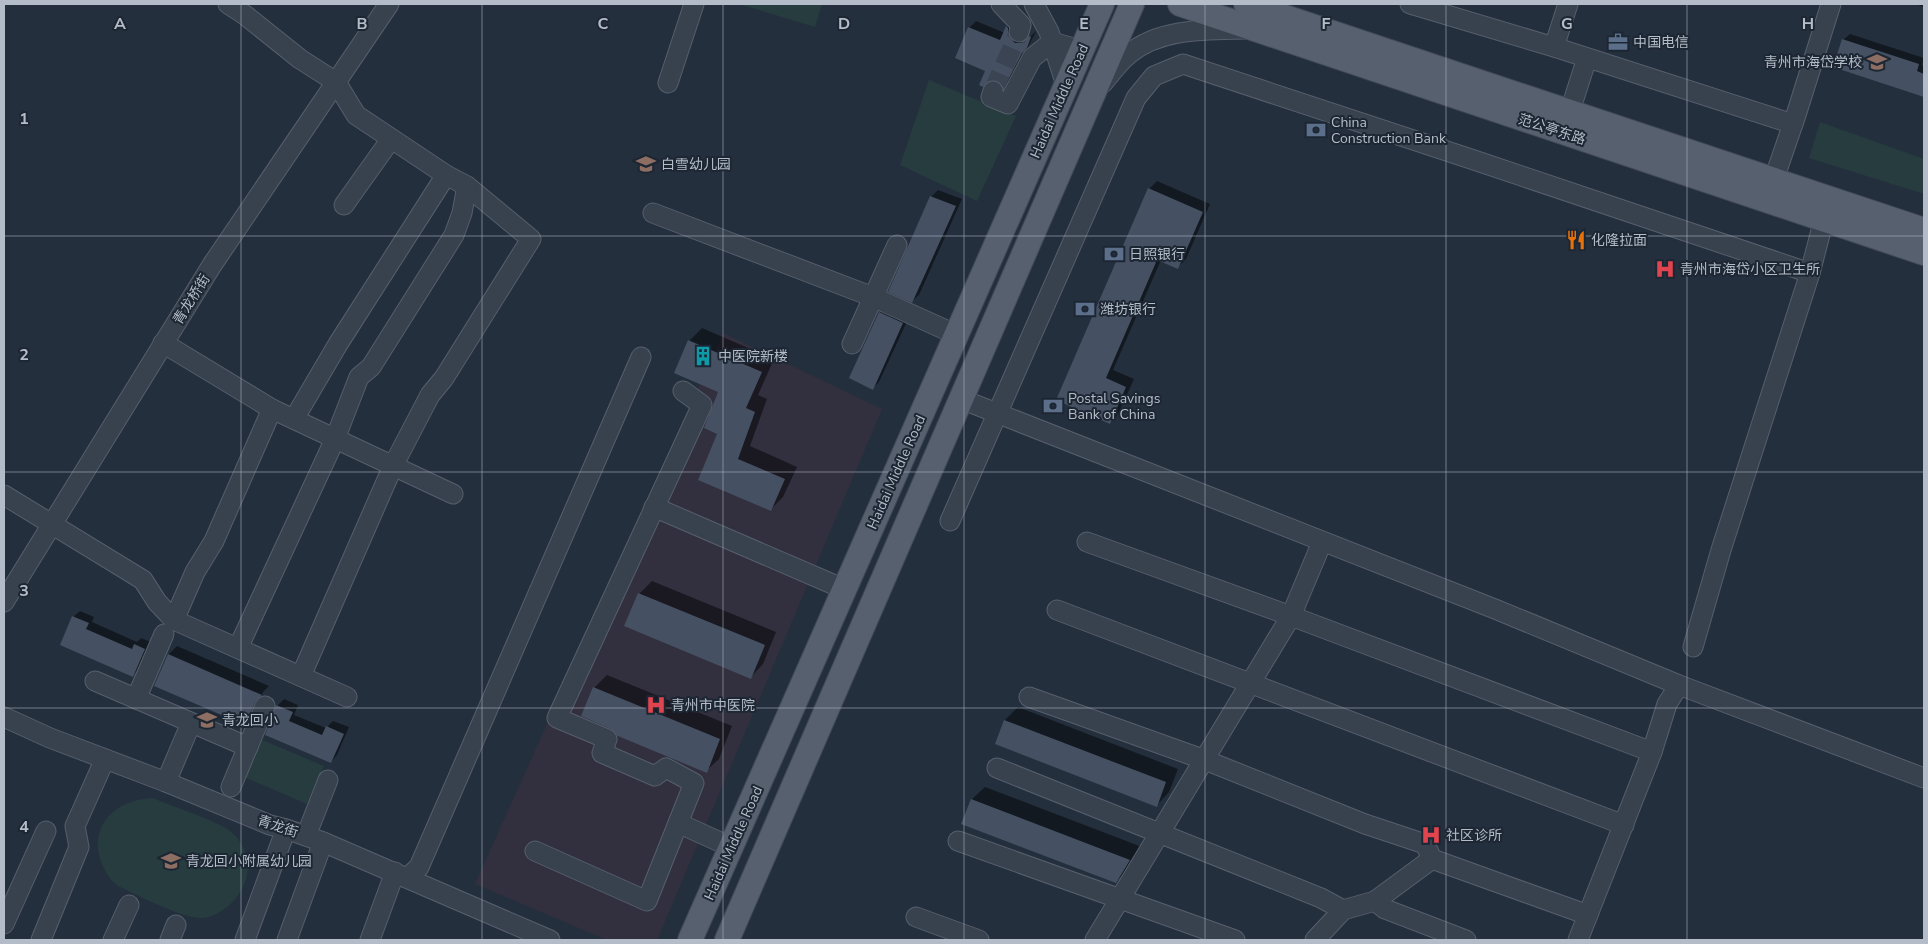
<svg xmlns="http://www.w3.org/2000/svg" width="1928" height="944" font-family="'Nunito Sans','Noto Sans SC',sans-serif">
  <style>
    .medical { fill: #32303f }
    .green { fill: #263c3f }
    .shadow { fill: #0007; fill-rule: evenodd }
    .building { fill: #455162 }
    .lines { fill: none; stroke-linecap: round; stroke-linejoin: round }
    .minor-tunnel { stroke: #3a4453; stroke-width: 19; stroke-dasharray: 19 9; stroke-linecap: butt }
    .minor-casing { stroke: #565f6c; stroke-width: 21 }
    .major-casing { stroke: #414a57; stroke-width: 26 }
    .minor { stroke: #38414e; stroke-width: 19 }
    .major { stroke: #56606e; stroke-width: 24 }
    .grid { fill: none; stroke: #b4bcc9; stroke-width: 1; stroke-opacity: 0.55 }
    .labels { text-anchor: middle; stroke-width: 4; stroke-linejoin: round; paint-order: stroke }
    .poi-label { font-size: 14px; fill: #b4bcc9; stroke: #1d2633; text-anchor: start }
    .street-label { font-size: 14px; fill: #b4bcc9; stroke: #1d2633 }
    .grid-label { font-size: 16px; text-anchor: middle; font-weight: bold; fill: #b4bcc9; stroke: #1d2633; stroke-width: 4; stroke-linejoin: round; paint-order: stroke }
  </style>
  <rect width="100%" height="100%" fill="#242f3e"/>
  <polygon class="medical" points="723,333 882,409 657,940 607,940 475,884"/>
  <g class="green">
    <polygon points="739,4 822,4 815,27"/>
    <polygon points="929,80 1016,116 977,201 900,165"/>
    <polygon points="1820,122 1924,159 1924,194 1809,158"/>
    <polygon points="260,739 324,766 307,804 244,777"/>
    <path d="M153,798C176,808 201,815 224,827C247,839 255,871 240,892C233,904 218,916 204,918C185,920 137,895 118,886C109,879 105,872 101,861C88,824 118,799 153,798Z"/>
  </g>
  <g class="shadow">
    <polygon points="1915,4 1924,4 1924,7"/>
    <polygon points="976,21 1005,33 1007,27 1014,21 1022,37 1030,37 1037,30 1010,80 1004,86 987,70 969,28"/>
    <polygon points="1850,34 1924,58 1922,65 1924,66 1924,95 1835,67 1843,40"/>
    <polygon points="1157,181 1210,204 1186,259 1178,267 1161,260 1113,370 1134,379 1118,414 1110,423 1057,399 1149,189"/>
    <polygon points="938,190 962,199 919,295 912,301 931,197"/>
    <polygon points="886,306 909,317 879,382 873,388 880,313"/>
    <polygon points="702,328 774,359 758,395 767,399 750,446 797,467 783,497 771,509 718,434 720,391 676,373 689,341"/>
    <polygon points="652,581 776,632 763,664 751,677 639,594"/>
    <polygon points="80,611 94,617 92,622 137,642 141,638 151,642 139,669 133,675 73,617"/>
    <path d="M177,646L269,686L263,692L253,715L244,724L156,685L169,654ZM256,695L258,696L250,715H248Z"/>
    <polygon points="607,675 732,726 719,759 706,771 612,728 594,688"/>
    <polygon points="284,699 298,705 294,715 326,728 333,721 349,727 337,755 331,762 266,735 277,706"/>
    <polygon points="1018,707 1178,769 1169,792 1157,805 996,744 1005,720"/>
    <polygon points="985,787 1142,847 1129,869 1116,881 963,823 972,799"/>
  </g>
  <g class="building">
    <polygon points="1006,26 1008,28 1008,35 1015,43 1022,43 1029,36 1031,37 1027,48 1022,53 1004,88 1001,83 996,80 990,80 983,87 979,85 985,71 955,58 968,27 1000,40"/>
    <polygon points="1842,39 1919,64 1917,71 1924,74 1924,97 1833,67"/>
    <polygon points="1148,188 1203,212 1178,269 1157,260 1106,378 1126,387 1110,424 1056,400"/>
    <polygon points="930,196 956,206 912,303 888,292"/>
    <polygon points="879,312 903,323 873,390 849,378"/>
    <polygon points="688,340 762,372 746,408 755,412 738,459 785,479 771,511 698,480 717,434 704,428 718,392 674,373"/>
    <polygon points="638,593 765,645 751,679 624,626"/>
    <polygon points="72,616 89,623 86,629 132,649 134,644 145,649 133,677 60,645"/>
    <polygon points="168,654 262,695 255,702 245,725 154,686"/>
    <polygon points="593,687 720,739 707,773 618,736 611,729 581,716"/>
    <polygon points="276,705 293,712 289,721 322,735 326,726 344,734 331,763 265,735"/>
    <polygon points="1004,720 1166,782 1157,807 995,744"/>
    <polygon points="971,799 1130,860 1116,883 961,824"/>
  </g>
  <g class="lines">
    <polyline class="minor-tunnel" points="993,91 1019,32"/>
    <defs>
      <g id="minor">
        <polyline points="228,4 245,15 300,59 336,82 356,115 446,175 467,186 531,239 444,378 430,395 393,466 301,676"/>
        <polyline points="1001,4 1021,25 1019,32"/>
        <polyline points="1034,4 1049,32 1066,85"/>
        <polyline points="1410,4 1554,47 1793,124"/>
        <polyline points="1554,47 1568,4"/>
        <polyline points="668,83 694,4"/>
        <path d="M1103,83C1111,73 1119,62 1129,54C1160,28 1206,30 1245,29"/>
        <polyline points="993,91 991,97 1008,104 1032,58 1052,42 1081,50"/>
        <polyline points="1570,111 1587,58"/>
        <polyline points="1774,179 1796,115 1831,4"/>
        <polyline points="344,205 391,139"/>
        <polyline points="653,213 873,297 957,335"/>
        <polyline points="163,343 272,409 453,494"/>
        <polyline points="852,344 897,245"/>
        <polyline points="961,399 1495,609 1679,685 1924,778"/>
        <polyline points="294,419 338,344 446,175"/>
        <polyline points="4,495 143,580 157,602 174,620 347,697"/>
        <polyline points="654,507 844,589"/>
        <polyline points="950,521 1136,98 1154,76 1183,64 1480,162 1810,273"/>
        <polyline points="1087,542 1291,616 1652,752"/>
        <polyline points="4,602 212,265 389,4"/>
        <polyline points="1057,610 1624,825"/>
        <polyline points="174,620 195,572 214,541 272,409"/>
        <polyline points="1693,647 1721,550 1810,273 1824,219"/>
        <polyline points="238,648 335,439 359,377 371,367 454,235 462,213 467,186"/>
        <polyline points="95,681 248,747"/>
        <polyline points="1029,697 1205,760 1365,824 1425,844 1432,859 1588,915"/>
        <polyline points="136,699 164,634"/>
        <polyline points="4,717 50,738 166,782 270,825 286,829 323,842 550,940"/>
        <polyline points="997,768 1321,898 1343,910"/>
        <polyline points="166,782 191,723"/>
        <polyline points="231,787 265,706"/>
        <polyline points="678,823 731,847"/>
        <polyline points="306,836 328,780"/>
        <polyline points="958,841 1235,940"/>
        <polyline points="535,851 647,901 694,783 666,768 655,776 602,753 607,739 557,718 702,405 683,391"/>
        <polyline points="407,878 419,867 641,357"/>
        <polyline points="1375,901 1385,909 1466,940"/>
        <polyline points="916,917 979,940"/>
        <polyline points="4,924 46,831"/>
        <polyline points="41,940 79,847 75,826 105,759"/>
        <polyline points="113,940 129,905"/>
        <polyline points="170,940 176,925"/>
        <polyline points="245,940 286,829"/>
        <polyline points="287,940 323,842"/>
        <polyline points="370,940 395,872"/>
        <polyline points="1095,940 1291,616 1322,542"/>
        <polyline points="1315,940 1343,910 1375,901 1432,859"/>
        <polyline points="1578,940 1652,752 1667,704 1679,685"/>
      </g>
      <g id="major">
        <polyline points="1180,4 1924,253"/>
        <polyline points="1246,4 1924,230"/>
        <polyline points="690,940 1102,4"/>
        <polyline points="727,940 1132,4"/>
      </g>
    </defs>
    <use href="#minor" class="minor-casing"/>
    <use href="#major" class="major-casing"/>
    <use href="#minor" class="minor"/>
    <use href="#major" class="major"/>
  </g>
  <path class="grid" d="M241,4V940M482,4V940M723,4V940M964,4V940M1205,4V940M1446,4V940M1687,4V940M4,236H1924M4,472H1924M4,708H1924"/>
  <defs>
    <symbol id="office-bare" viewBox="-9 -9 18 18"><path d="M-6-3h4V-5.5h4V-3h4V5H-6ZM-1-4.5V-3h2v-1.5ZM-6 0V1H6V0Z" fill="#5c6f8a" stroke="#1d2633" stroke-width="2.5" paint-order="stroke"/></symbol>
    <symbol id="school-bare" viewBox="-9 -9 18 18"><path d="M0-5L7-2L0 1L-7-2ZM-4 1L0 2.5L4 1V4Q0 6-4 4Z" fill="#8d6e63" stroke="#1d2633" stroke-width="2.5" paint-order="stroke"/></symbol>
    <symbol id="bank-bare" viewBox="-9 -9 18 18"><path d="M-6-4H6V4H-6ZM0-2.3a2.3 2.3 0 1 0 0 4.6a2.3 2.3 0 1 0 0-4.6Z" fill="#5c6f8a" stroke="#1d2633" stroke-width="2.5" paint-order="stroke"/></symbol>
    <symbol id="restaurant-bare" viewBox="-9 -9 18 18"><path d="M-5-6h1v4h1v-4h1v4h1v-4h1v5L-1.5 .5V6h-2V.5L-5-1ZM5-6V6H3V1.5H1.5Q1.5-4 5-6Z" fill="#e8710a" stroke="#1d2633" stroke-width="2.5" paint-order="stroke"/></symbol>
    <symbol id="hospital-bare" viewBox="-9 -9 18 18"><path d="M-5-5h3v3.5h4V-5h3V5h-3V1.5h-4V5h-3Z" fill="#e0444e" stroke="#1d2633" stroke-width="2.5" paint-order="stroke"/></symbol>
    <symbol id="building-bare" viewBox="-9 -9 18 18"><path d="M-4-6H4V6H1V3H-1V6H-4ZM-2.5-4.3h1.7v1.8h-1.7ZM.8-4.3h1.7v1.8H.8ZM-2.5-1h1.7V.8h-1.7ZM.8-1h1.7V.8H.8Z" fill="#0f9aa8" stroke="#1d2633" stroke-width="2.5" paint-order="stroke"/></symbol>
  </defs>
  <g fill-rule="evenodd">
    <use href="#office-bare" x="1604" y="28" width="28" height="28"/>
    <use href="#school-bare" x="1863" y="48" width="28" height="28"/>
    <use href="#bank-bare" x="1302" y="116" width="28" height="28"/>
    <use href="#school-bare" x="632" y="150" width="28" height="28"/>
    <use href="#restaurant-bare" x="1562" y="226" width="28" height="28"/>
    <use href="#bank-bare" x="1100" y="240" width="28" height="28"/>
    <use href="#hospital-bare" x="1651" y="255" width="28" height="28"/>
    <use href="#bank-bare" x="1071" y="295" width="28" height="28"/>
    <use href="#building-bare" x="689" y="342" width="28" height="28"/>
    <use href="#bank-bare" x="1039" y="392" width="28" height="28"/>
    <use href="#hospital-bare" x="642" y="691" width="28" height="28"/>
    <use href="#school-bare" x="193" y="706" width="28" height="28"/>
    <use href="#hospital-bare" x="1417" y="821" width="28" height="28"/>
    <use href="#school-bare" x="157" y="847" width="28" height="28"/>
  </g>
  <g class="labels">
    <g class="poi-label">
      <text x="1633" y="47">中国电信</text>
      <text x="1862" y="67" text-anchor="end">青州市海岱学校</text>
      <text x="1331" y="127">China<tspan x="1331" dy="16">Construction Bank</tspan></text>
      <text x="661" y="169">白雪幼儿园</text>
      <text x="1591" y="245">化隆拉面</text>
      <text x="1129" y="259">日照银行</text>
      <text x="1680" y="274">青州市海岱小区卫生所</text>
      <text x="1100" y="314">潍坊银行</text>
      <text x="718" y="361">中医院新楼</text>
      <text x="1068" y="403">Postal Savings<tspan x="1068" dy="16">Bank of China</tspan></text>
      <text x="671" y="710">青州市中医院</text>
      <text x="222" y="725">青龙回小</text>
      <text x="1446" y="840">社区诊所</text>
      <text x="186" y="866">青龙回小附属幼儿园</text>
    </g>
    <g class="street-label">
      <text transform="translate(1059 101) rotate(-66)" y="5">Haidai Middle Road</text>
      <text transform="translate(1552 129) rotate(18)" y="5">范公亭东路</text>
      <text transform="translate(191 299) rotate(-58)" y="5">青龙桥街</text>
      <text transform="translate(896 472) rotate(-66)" y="5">Haidai Middle Road</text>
      <text transform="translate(278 826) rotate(18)" y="5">青龙街</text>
      <text transform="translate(733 843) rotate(-66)" y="5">Haidai Middle Road</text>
    </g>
  </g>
  <g class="grid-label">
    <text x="120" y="29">A</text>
    <text x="362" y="29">B</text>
    <text x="603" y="29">C</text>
    <text x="844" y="29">D</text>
    <text x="1084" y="29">E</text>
    <text x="1326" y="29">F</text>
    <text x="1567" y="29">G</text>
    <text x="1808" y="29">H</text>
    <text x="24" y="124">1</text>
    <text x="24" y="360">2</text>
    <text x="24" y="596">3</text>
    <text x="24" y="832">4</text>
  </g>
  <rect width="1928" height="944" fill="none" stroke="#b4bcc9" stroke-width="10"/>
</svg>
